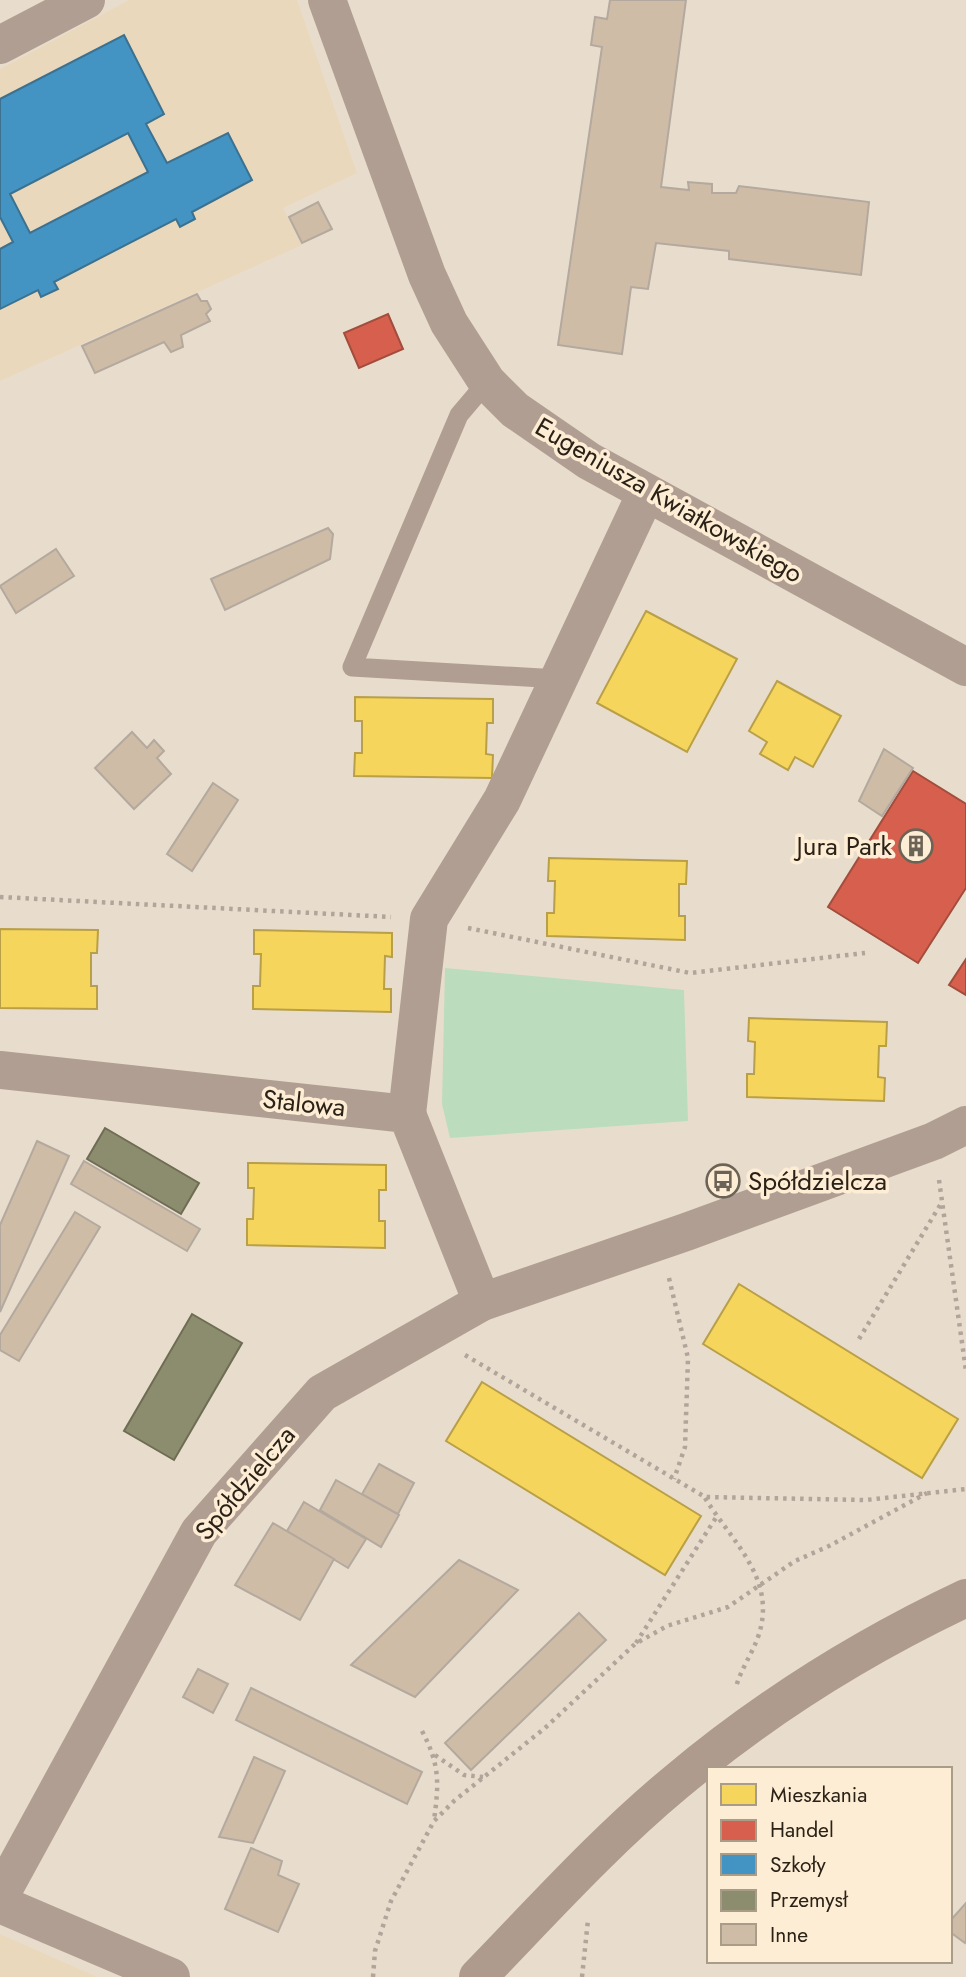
<svg xmlns="http://www.w3.org/2000/svg" width="966" height="1977" font-family="Jost,sans-serif">
  <style>
    .built { fill: #ead8bc }
    .green { fill: #bcdcbe }
    .homes { fill: #f6d55c; stroke: #b99f47; stroke-width: 2 }
    .shops { fill: #d6604d; stroke: #a24d3d; stroke-width: 2 }
    .schools { fill: #4393c3; stroke: #3c718f; stroke-width: 2; fill-rule: evenodd }
    .industry { fill: #8c8c6e; stroke: #6f6c54; stroke-width: 2 }
    .building { fill: #cfbca6; stroke: #b3a99e; stroke-width: 2 }
    .lines { fill: none; stroke-linecap: round; stroke-linejoin: round }
    .path { stroke: #b2a49a; stroke-width: 4.5; stroke-dasharray: 3.5 5; stroke-linecap: butt }
    .service { stroke: #b19e93; stroke-width: 19 }
    .minor { stroke: #b19e93; stroke-width: 38 }
    .tertiary { stroke: #b19e93; stroke-width: 38 }
    .secondary { stroke: #ae9b8d; stroke-width: 38 }
    .labels { text-anchor: middle; stroke-width: 7; stroke-linejoin: round; paint-order: stroke }
    .street-label { font-size: 26px; fill: #2a2217; stroke: #feedd5 }
    .poi-label { font-size: 26px; fill: #2a2217; stroke: #feedd5; text-anchor: end }
  </style>
  <rect width="100%" height="100%" fill="#e8ddcd"/>
  <g class="built">
    <polygon points="129,0 297,0 357,173 283,208 302,245 0,381 0,69"/>
    <polygon points="0,1934 95,1976 95,1977 0,1977"/>
  </g>
  <polygon class="green" points="445,968 684,990 688,1121 450,1138 442,1104"/>
  <g class="homes">
    <polygon points="646,611 737,659 687,752 597,703"/>
    <polygon points="777,681 841,716 813,767 795,757 788,770 760,754 767,742 749,731"/>
    <polygon points="355,697 493,699 493,723 487,723 486,754 493,755 492,778 354,776 355,753 362,753 362,721 355,721"/>
    <polygon points="549,858 687,861 686,884 679,884 679,916 685,916 685,940 547,936 547,913 554,913 555,881 548,881"/>
    <polygon points="0,929 98,930 97,953 91,953 91,986 97,986 97,1009 0,1008"/>
    <polygon points="254,930 392,933 392,957 385,956 384,989 391,989 391,1012 253,1009 253,986 260,986 261,954 254,954"/>
    <polygon points="749,1018 887,1022 886,1046 879,1046 878,1077 885,1078 884,1101 747,1097 747,1074 754,1074 755,1042 748,1041"/>
    <polygon points="248,1163 386,1165 386,1190 379,1190 379,1221 385,1221 385,1248 247,1245 247,1219 253,1219 254,1188 248,1188"/>
    <polygon points="739,1284 958,1419 922,1478 703,1344"/>
    <polygon points="482,1382 701,1516 665,1575 446,1441"/>
  </g>
  <g class="shops">
    <polygon points="388,314 403,349 359,368 344,333"/>
    <polygon points="913,771 966,804 966,888 918,963 828,907"/>
    <polygon points="966,959 966,995 949,985"/>
  </g>
  <path class="schools" d="M124,35L164,114L146,124L167,163L228,133L252,180L192,212L195,219L180,227L176,219L54,282L58,289L41,297L38,290L0,309V249L13,242L0,217V99ZM128,133L148,172L30,233L10,194Z"/>
  <g class="industry">
    <polygon points="105,1128 199,1183 181,1214 87,1159"/>
    <polygon points="192,1314 242,1343 174,1460 124,1431"/>
  </g>
  <g class="building">
    <polygon points="610,0 686,0 661,187 689,190 688,182 712,184 712,193 736,193 739,186 869,202 861,275 729,259 729,251 656,243 648,289 631,287 622,354 558,345 602,47 591,45 595,17 607,19"/>
    <polygon points="318,202 332,229 302,243 289,217"/>
    <polygon points="197,294 201,301 207,301 211,309 206,314 210,321 181,335 183,347 171,352 164,342 95,373 82,346"/>
    <polygon points="328,528 333,534 330,559 225,610 211,579"/>
    <polygon points="56,549 74,576 16,613 0,586"/>
    <polygon points="132,732 147,748 154,740 164,751 157,758 171,774 134,809 95,768"/>
    <polygon points="884,749 913,768 882,816 859,801"/>
    <polygon points="213,783 238,800 192,871 167,854"/>
    <polygon points="37,1141 69,1156 0,1312 0,1225"/>
    <polygon points="84,1161 200,1229 187,1251 71,1184"/>
    <polygon points="75,1212 100,1227 19,1361 0,1350 0,1335"/>
    <polygon points="379,1464 414,1483 398,1514 362,1494"/>
    <polygon points="336,1480 399,1515 381,1547 320,1510"/>
    <polygon points="304,1502 366,1539 348,1568 287,1531"/>
    <polygon points="273,1523 334,1559 300,1620 235,1585"/>
    <polygon points="459,1560 518,1590 415,1697 351,1665"/>
    <polygon points="579,1613 606,1640 471,1770 445,1743"/>
    <polygon points="198,1669 228,1684 213,1713 183,1697"/>
    <polygon points="251,1688 422,1772 407,1804 236,1720"/>
    <polygon points="254,1757 285,1771 253,1843 219,1837"/>
    <polygon points="251,1848 282,1861 278,1875 299,1884 278,1932 225,1909"/>
    <polygon points="966,1903 966,1941 965,1943 950,1932 950,1921"/>
  </g>
  <g class="lines">
    <g class="path">
      <polyline points="0,897 391,917"/>
      <polyline points="468,928 690,973 865,953"/>
      <polyline points="939,1180 966,1371"/>
      <polyline points="669,1278 688,1358 685,1447 674,1479"/>
      <polyline points="859,1339 942,1202"/>
      <polyline points="465,1355 705,1497 866,1500 966,1489"/>
      <path d="M705,1498C733,1543 778,1580 758,1637C752,1654 741,1669 736,1687"/>
      <polyline points="636,1643 717,1516"/>
      <path d="M422,1731C440,1765 439,1783 434,1820"/>
      <polyline points="435,1755 464,1775 483,1777"/>
      <polyline points="373,1977 375,1951 391,1901 434,1821 454,1801 545,1728 635,1644 667,1626 728,1607 795,1561 829,1546 927,1493"/>
      <polyline points="582,1977 588,1920"/>
    </g>
    <polyline class="service" points="487,382 459,415 352,667 559,679"/>
    <g class="minor">
      <polyline points="327,0 427,275 449,323 487,382 515,410 589,461 966,667"/>
      <polyline points="0,45 86,0"/>
      <polyline points="0,1070 407,1114 482,1302"/>
      <polyline points="407,1114 429,919 502,800 646,493"/>
      <polyline points="0,1904 171,1977"/>
    </g>
    <polyline class="tertiary" points="0,1896 199,1532 322,1393 482,1302 686,1232 934,1141 966,1125"/>
    <path class="secondary" d="M478,1977C542,1911 604,1842 675,1783C763,1709 862,1647 966,1598"/>
  </g>
  <defs>
    <symbol id="building-ring" viewBox="-11 -11 22 22"><circle r="9.5" fill="#feedd5" stroke="#6c6357" stroke-width="1.5"/><path d="M-4-6H4V6H1V3H-1V6H-4ZM-2.5-4.3h1.7v1.8h-1.7ZM.8-4.3h1.7v1.8H.8ZM-2.5-1h1.7V.8h-1.7ZM.8-1h1.7V.8H.8Z" fill="#6c6357"/></symbol>
    <symbol id="bus-ring" viewBox="-11 -11 22 22"><circle r="9.5" fill="#feedd5" stroke="#6c6357" stroke-width="1.5"/><path d="M-5-6H5V4H4V6H2V4H-2V6H-4V4H-5ZM-3.5-4V0h7V-4ZM-3.5 1.2v1.5H-2V1.2ZM2 1.2v1.5H3.5V1.2Z" fill="#6c6357"/></symbol>
  </defs>
  <g fill-rule="evenodd">
    <use href="#building-ring" x="897" y="827" width="38" height="38"/>
    <use href="#bus-ring" x="704" y="1162" width="38" height="38"/>
  </g>
  <g class="labels">
    <g class="street-label">
      <text transform="translate(669 500) rotate(30)" y="9">Eugeniusza Kwiatkowskiego</text>
      <text transform="translate(304 1103) rotate(6)" y="9">Stalowa</text>
      <text transform="translate(245 1483) rotate(-50)" y="9">Spółdzielcza</text>
    </g>
    <g class="poi-label">
      <text x="892" y="855">Jura Park</text>
      <text x="748" y="1190" text-anchor="start">Spółdzielcza</text>
    </g>
  </g>
  <rect x="707" y="1767" width="245" height="196" fill="#feedd5" stroke="#a99c89" stroke-width="2"/>
  <rect x="721" y="1784" width="35" height="21" fill="#f6d55c" stroke="#a99c89" stroke-width="2"/>
  <text x="770" y="1802" font-size="21" fill="#2a2217">Mieszkania</text>
  <rect x="721" y="1820" width="35" height="21" fill="#d6604d" stroke="#a99c89" stroke-width="2"/>
  <text x="770" y="1837" font-size="21" fill="#2a2217">Handel</text>
  <rect x="721" y="1854" width="35" height="21" fill="#4393c3" stroke="#a99c89" stroke-width="2"/>
  <text x="770" y="1872" font-size="21" fill="#2a2217">Szkoły</text>
  <rect x="721" y="1890" width="35" height="21" fill="#8c8c6e" stroke="#a99c89" stroke-width="2"/>
  <text x="770" y="1907" font-size="21" fill="#2a2217">Przemysł</text>
  <rect x="721" y="1924" width="35" height="21" fill="#cfbca6" stroke="#a99c89" stroke-width="2"/>
  <text x="770" y="1942" font-size="21" fill="#2a2217">Inne</text>
</svg>
